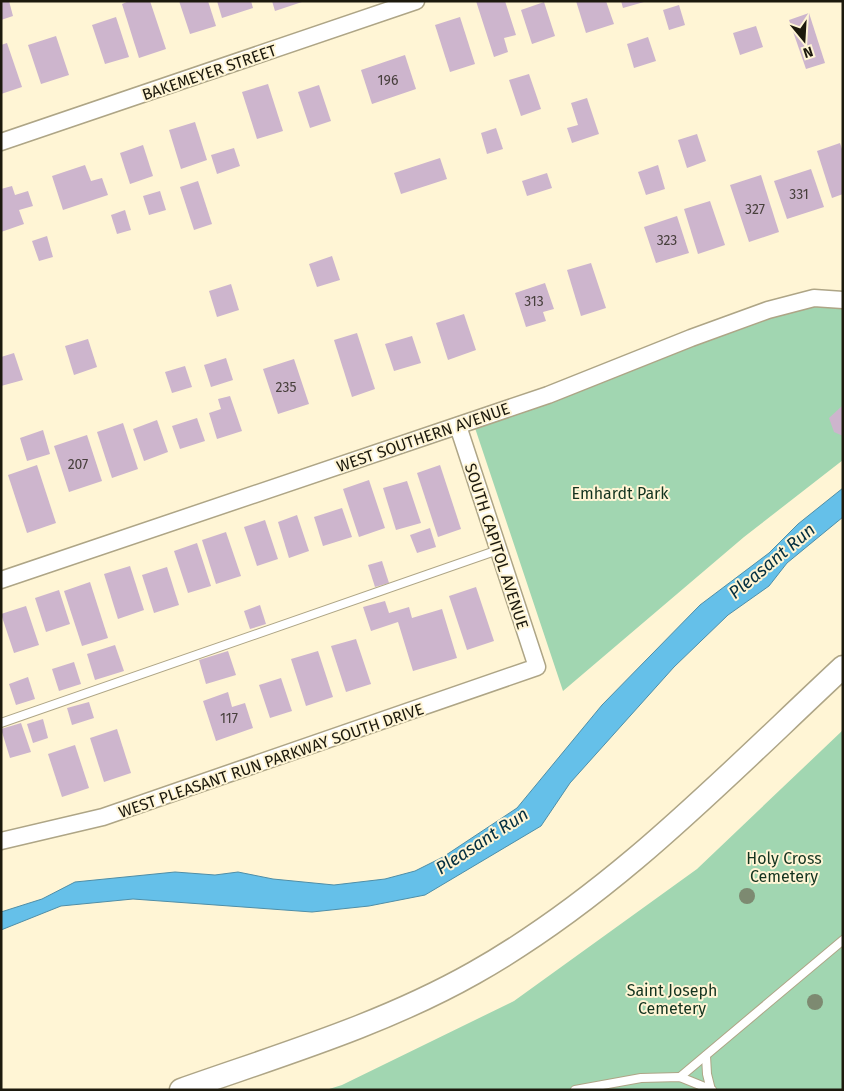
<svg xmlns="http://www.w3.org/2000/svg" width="844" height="1091" font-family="'Fira Sans',sans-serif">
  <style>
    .green { fill: #a1d6b1 }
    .water { fill: #65c0e9; stroke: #4f8ea7 }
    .building { fill: #cdb5cd }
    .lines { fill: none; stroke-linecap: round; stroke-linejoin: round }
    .lane-casing { stroke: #aea586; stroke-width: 10 }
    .street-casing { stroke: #aea586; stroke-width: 19 }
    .secondary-casing { stroke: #aea586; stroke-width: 25 }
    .lane { stroke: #fff; stroke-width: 8 }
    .street { stroke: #fff; stroke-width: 16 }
    .secondary { stroke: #fff; stroke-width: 22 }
    .tree { fill: #7d8a71 }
    .labels { text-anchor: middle; stroke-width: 4; stroke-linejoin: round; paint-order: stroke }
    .number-label { font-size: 14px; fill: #48403d }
    .street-label { font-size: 16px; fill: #1c190d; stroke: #fff5d5 }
    .park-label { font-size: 16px; fill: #13331f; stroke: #fff5d5 }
    .water-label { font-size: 18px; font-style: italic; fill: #042f40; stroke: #fff5d5 }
  </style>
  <rect width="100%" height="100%" fill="#fff5d5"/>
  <g class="green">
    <polygon points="843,304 843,460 744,537 563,691 474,425 786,308"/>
    <polygon points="843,730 843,1090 326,1090 342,1085 514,1001 697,869"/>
  </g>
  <polygon class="water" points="843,488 843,517 787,563 769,586 728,615 674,667 570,783 541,826 425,895 369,906 312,912 133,899 61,906 1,930 1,912 42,899 75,882 175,872 215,875 238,872 273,879 334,885 385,879 415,871 443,857 517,808 602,705 700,605 769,553 798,524"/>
  <g class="building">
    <polygon points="1,1 9,1 13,16 1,20"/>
    <polygon points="129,1 150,1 166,49 139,58 122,4"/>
    <polygon points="179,1 208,1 216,26 190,34"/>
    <polygon points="217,1 251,1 253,8 222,18"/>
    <polygon points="272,1 302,1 302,2 275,11"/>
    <polygon points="476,1 505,1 516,35 504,38 508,52 494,57"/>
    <polygon points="576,1 606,1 614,24 586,33"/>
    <polygon points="621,1 644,1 644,2 623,8"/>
    <polygon points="544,2 555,36 532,44 521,10"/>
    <polygon points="679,5 685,25 669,30 663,10"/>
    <polygon points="809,13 825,63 806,69 789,20"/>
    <polygon points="116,17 129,57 105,64 92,25"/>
    <polygon points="460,17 475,64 450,72 435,25"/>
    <polygon points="756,26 763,47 740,55 733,33"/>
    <polygon points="56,36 69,75 41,84 28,45"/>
    <polygon points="648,37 656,61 634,68 627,44"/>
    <polygon points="7,43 22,87 1,94 1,45"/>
    <polygon points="405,55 416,89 372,104 361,70"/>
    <polygon points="529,74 541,109 521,116 509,80"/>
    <polygon points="268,84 283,131 257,139 242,92"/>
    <polygon points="319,85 331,121 310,128 298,92"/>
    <polygon points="587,98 599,134 572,143 567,128 578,125 571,103"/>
    <polygon points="195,122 207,160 181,169 169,130"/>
    <polygon points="496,128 503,149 487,154 481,133"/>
    <polygon points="697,134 706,161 687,168 678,140"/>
    <polygon points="840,143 843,152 843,194 832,198 817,151"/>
    <polygon points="143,145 153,176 130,184 120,153"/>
    <polygon points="234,148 240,166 217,174 211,155"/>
    <polygon points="440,158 447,179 401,194 394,173"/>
    <polygon points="85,165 91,181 102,178 108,195 63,210 52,176"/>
    <polygon points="658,165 665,189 646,195 638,172"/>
    <polygon points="811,169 824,207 787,219 774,181"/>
    <polygon points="547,173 552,188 527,196 522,181"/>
    <polygon points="761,175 779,232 749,242 730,185"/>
    <polygon points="198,181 212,224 194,230 180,187"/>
    <polygon points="12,186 15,195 28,191 33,206 19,210 24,224 1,232 1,189"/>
    <polygon points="160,191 166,210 149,215 143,196"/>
    <polygon points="710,201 725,245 698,254 684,209"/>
    <polygon points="125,210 131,230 117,234 111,215"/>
    <polygon points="677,216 689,253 656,263 644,227"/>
    <polygon points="47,236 53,257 39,261 32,241"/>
    <polygon points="332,256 340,280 317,287 309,264"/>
    <polygon points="591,263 606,308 581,316 567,270"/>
    <polygon points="545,283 554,309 543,312 546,321 526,327 515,293"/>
    <polygon points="231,284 239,310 217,317 209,291"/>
    <polygon points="464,314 476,350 448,360 436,323"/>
    <polygon points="357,333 375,389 352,397 334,340"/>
    <polygon points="412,336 421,363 394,371 385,344"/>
    <polygon points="88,339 97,367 74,375 65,346"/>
    <polygon points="14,353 23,380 1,386 1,357"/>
    <polygon points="226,358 233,380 211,387 204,365"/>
    <polygon points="294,359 309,404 278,414 263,369"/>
    <polygon points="185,366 192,387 172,393 165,372"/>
    <polygon points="230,396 242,431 217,439 209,413 221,409 218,399"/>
    <polygon points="842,406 843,407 843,436 834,432 829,418"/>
    <polygon points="197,418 205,441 180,449 172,426"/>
    <polygon points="157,420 168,452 144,461 133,429"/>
    <polygon points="123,423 138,469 112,478 97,432"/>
    <polygon points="43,430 50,454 27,461 20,438"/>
    <polygon points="87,435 102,481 69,492 54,446"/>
    <polygon points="37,465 56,523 27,533 8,475"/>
    <polygon points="440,465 461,529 438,537 417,473"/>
    <polygon points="369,480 385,528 359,537 343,489"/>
    <polygon points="407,481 421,523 396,530 383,488"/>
    <polygon points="342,508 352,537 323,546 314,517"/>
    <polygon points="297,515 309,551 289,558 278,522"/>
    <polygon points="265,520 278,559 257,566 244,527"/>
    <polygon points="430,528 436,547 417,553 410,535"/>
    <polygon points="226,532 241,576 216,584 202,540"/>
    <polygon points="197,543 211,586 188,593 174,551"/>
    <polygon points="382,561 389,583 375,587 368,565"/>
    <polygon points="130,566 144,610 118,619 104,574"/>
    <polygon points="167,567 179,605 154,613 142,575"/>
    <polygon points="90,582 108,638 82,646 64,591"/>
    <polygon points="476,587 494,641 467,650 449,596"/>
    <polygon points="59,590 70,624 46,632 35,598"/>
    <polygon points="385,601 389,613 409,607 412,618 442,609 457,658 413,671 398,622 371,631 363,607"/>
    <polygon points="260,605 266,624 250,629 244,611"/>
    <polygon points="26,606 39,645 14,653 1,614"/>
    <polygon points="356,639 371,684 346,692 331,646"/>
    <polygon points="115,645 124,671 95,680 87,654"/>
    <polygon points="228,651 236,675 206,684 199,660"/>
    <polygon points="318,651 333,697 306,706 291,659"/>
    <polygon points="74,662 81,684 59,691 52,669"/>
    <polygon points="28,677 35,699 16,705 9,684"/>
    <polygon points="281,678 292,711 270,718 259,685"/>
    <polygon points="228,692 232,707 245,703 253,728 216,741 203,701"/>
    <polygon points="89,702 94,718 72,725 67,708"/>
    <polygon points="43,719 48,738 33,743 27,724"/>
    <polygon points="21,723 31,752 10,758 1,729"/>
    <polygon points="117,729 131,773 104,782 90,738"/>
    <polygon points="75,745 89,788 62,797 48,754"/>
  </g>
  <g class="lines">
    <defs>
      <g id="lane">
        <polyline points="1,723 498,550"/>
        <polyline points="706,1056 707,1074 711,1090"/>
        <polyline points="680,1077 843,940"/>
        <polyline points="575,1090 641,1078 680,1077 712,1090"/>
      </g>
      <g id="street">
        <polyline points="1,142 416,1"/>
        <polyline points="1,580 548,395 691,338 768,310 814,298 843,300"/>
        <polyline points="1,841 103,817 537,667 458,426"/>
      </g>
      <path id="secondary" d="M181,1090C280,1055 382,1025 474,973C614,894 726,776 843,667"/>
    </defs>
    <use href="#lane" class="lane-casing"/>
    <use href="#street" class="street-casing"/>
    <use href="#secondary" class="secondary-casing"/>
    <use href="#lane" class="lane"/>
    <use href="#street" class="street"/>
    <use href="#secondary" class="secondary"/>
  </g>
  <g class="tree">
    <circle cx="747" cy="896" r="8"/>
    <circle cx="815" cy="1002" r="8"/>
  </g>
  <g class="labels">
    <g class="number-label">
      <text x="388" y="85">196</text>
      <text x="799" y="199">331</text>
      <text x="755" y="214">327</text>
      <text x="667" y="245">323</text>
      <text x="534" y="306">313</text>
      <text x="286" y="392">235</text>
      <text x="78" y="469">207</text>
      <text x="229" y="723">117</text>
    </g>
    <g class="street-label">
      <text transform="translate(209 72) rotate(-19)" y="6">BAKEMEYER STREET</text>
      <text transform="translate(423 437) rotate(-19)" y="6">WEST SOUTHERN AVENUE</text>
      <text transform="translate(497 546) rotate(72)" y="6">SOUTH CAPITOL AVENUE</text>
      <text transform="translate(271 760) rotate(-19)" y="6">WEST PLEASANT RUN PARKWAY SOUTH DRIVE</text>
    </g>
    <g class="park-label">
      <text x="620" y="499">Emhardt Park</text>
      <text x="784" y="864">Holy Cross<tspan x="784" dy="18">Cemetery</tspan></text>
      <text x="672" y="996">Saint Joseph<tspan x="672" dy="18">Cemetery</tspan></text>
    </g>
    <g class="water-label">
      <text transform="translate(772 561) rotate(-40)" y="6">Pleasant Run</text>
      <text transform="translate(482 841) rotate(-33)" y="6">Pleasant Run</text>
    </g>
  </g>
  <rect width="844" height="1091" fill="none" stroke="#1c190d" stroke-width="5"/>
  <g transform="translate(804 40) rotate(162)" stroke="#fff5d5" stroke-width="4" paint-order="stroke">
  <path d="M0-4L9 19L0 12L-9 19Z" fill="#1c190d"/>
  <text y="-8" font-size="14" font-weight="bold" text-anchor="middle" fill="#1c190d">N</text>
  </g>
</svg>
